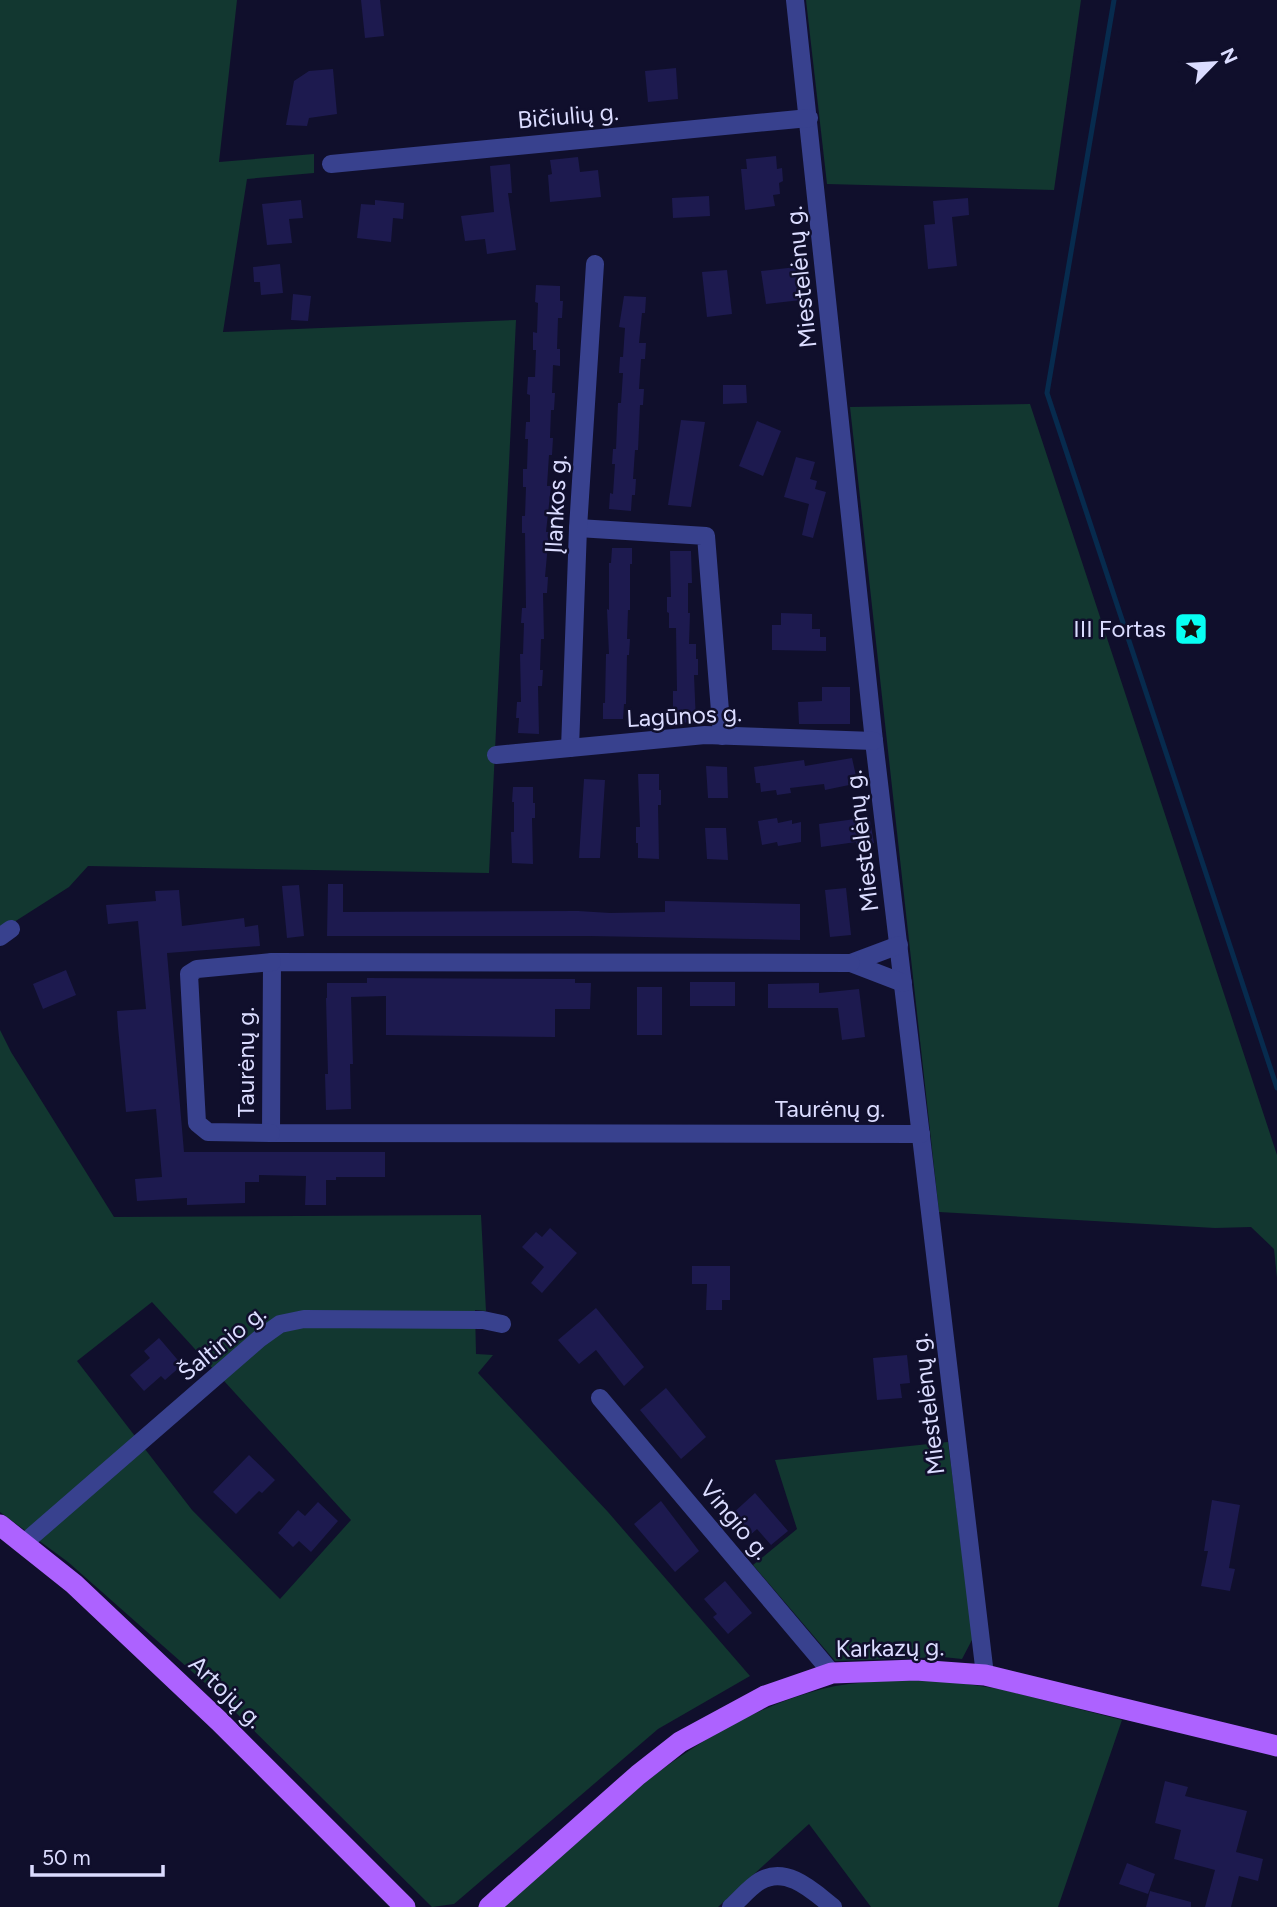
<svg xmlns="http://www.w3.org/2000/svg" width="1277" height="1907" font-family="Figtree,sans-serif">
  <style>
    .green { fill: #123730; fill-rule: evenodd }
    .lines { fill: none; stroke-linecap: round; stroke-linejoin: round }
    .stream { stroke: #072b4e; stroke-width: 5 }
    .building { fill: #1d1a4f }
    .minor { stroke: #38418e; stroke-width: 18 }
    .major { stroke: #ad62ff; stroke-width: 21 }
    .labels { text-anchor: middle; stroke-width: 5; stroke-linejoin: round; paint-order: stroke }
    .street-label { font-size: 24px; fill: #dbdcff; stroke: #100f2c }
    .poi-label { font-size: 24px; fill: #dbdcff; stroke: #100f2c; text-anchor: end }
  </style>
  <rect width="100%" height="100%" fill="#100f2c"/>
  <g class="green">
    <polygon points="0,0 237,0 219,162 314,154 314,173 247,179 223,332 516,320 489,873 88,866 69,887 0,931"/>
    <polygon points="806,0 1081,0 1054,190 827,184"/>
    <polygon points="1030,404 1277,1155 1277,1278 1274,1249 1251,1227 1215,1228 939,1212 850,407"/>
    <path d="M0,1030L11,1052L114,1217L481,1215L486,1311L475,1310L476,1354L493,1355L478,1373L608,1512L750,1676L658,1729L454,1904L432,1907L214,1691L68,1562L0,1512ZM152,1302L351,1520L280,1599L192,1510L77,1361Z"/>
    <polygon points="948,1442 973,1638 962,1659 943,1657 835,1661 753,1565 797,1529 775,1460"/>
    <path d="M933,1679L1000,1689L1122,1720L1058,1907H871L809,1824L718,1907H502C599,1821 693,1723 822,1689C857,1680 897,1681 933,1679Z"/>
  </g>
  <g class="lines">
    <polyline class="stream" points="1114,0 1047,393 1277,1088"/>
  </g>
  <g class="building">
    <polygon points="361,0 380,0 384,36 365,38"/>
    <polygon points="676,68 678,99 648,102 645,71"/>
    <polygon points="333,69 337,114 309,118 307,126 286,125 294,81 309,71"/>
    <polygon points="776,156 777,169 782,168 783,181 779,183 780,194 773,195 775,206 745,210 741,169 747,169 746,159"/>
    <polygon points="578,157 580,172 598,170 601,197 550,202 548,175 552,174 550,160"/>
    <polygon points="510,164 512,193 508,193 516,250 487,254 485,239 465,241 461,216 494,212 490,166"/>
    <polygon points="709,196 710,216 673,218 672,198"/>
    <polygon points="968,198 969,215 952,217 957,266 928,269 924,225 935,224 933,201"/>
    <polygon points="301,200 303,218 289,219 292,243 267,245 262,204"/>
    <polygon points="375,200 404,203 403,219 393,218 391,242 357,238 361,204 375,205"/>
    <polygon points="280,264 283,293 261,295 260,282 254,282 253,267"/>
    <polygon points="796,267 801,300 766,304 761,271"/>
    <polygon points="727,270 732,314 707,317 702,272"/>
    <polygon points="536,285 560,286 560,301 563,301 562,318 558,318 557,349 560,349 560,366 553,365 552,393 555,393 554,410 551,410 550,438 553,438 552,455 549,455 547,486 551,486 546,532 549,532 545,577 548,577 547,593 543,593 544,639 541,639 540,670 543,670 542,686 538,686 539,734 518,733 519,718 516,718 517,702 521,702 520,654 523,654 524,623 521,623 522,608 526,608 525,533 522,533 522,516 525,516 526,487 523,487 523,469 527,469 528,439 525,439 526,422 530,422 530,395 527,394 528,377 535,377 536,350 533,350 533,332 537,333 538,303 535,302"/>
    <polygon points="293,294 311,296 308,321 291,320"/>
    <polygon points="624,296 646,297 645,313 642,313 639,343 646,343 645,359 641,359 639,389 644,389 643,405 640,405 638,450 635,450 633,479 636,479 635,495 632,495 631,511 609,509 610,493 613,494 615,464 612,464 613,449 616,449 618,403 621,403 623,373 619,373 620,357 623,357 625,328 619,327"/>
    <polygon points="723,385 746,385 747,403 723,404"/>
    <polygon points="681,420 705,422 691,507 668,505"/>
    <polygon points="757,421 781,431 763,476 739,466"/>
    <polygon points="796,457 815,462 810,479 817,481 815,489 826,492 813,538 802,535 809,504 784,497"/>
    <polygon points="612,548 632,548 632,564 630,564 630,610 628,610 627,639 630,639 629,655 627,655 626,704 624,704 623,719 603,719 603,703 605,703 606,654 609,654 607,609 609,610 609,563 611,563"/>
    <polygon points="670,551 691,551 692,583 688,583 688,613 690,613 689,644 696,644 696,659 698,659 698,675 694,675 696,723 675,722 675,707 673,707 673,691 677,691 676,628 669,628 669,613 667,612 667,597 671,597"/>
    <polygon points="781,613 812,614 812,629 820,629 820,637 826,637 826,651 772,650 772,625 781,625"/>
    <polygon points="822,687 850,687 850,724 799,724 798,702 822,701"/>
    <polygon points="852,758 856,776 848,777 849,785 825,790 824,784 790,788 791,793 777,795 776,790 761,792 760,783 756,783 754,767 804,760 805,766"/>
    <polygon points="706,766 727,767 728,798 708,798"/>
    <polygon points="638,774 659,774 659,790 661,790 661,805 658,805 659,859 638,858 638,843 636,843 636,827 640,827"/>
    <polygon points="584,779 605,780 600,858 579,858"/>
    <polygon points="513,787 533,787 533,803 535,803 535,818 532,818 533,864 512,863 511,832 514,832 514,802 512,802"/>
    <polygon points="777,818 778,823 792,820 792,824 801,822 801,842 778,846 777,842 762,845 758,821"/>
    <polygon points="855,819 856,823 870,821 874,843 856,846 856,842 821,847 819,824"/>
    <polygon points="705,828 726,828 728,860 707,859"/>
    <polygon points="328,884 343,884 343,912 578,911 610,913 665,912 665,901 800,904 800,940 590,936 327,936"/>
    <polygon points="299,885 304,936 287,938 282,886"/>
    <polygon points="846,888 851,935 830,937 825,890"/>
    <polygon points="179,890 182,926 244,918 245,927 258,925 260,946 167,953 184,1152 385,1152 385,1177 336,1177 336,1180 326,1180 326,1205 305,1205 306,1176 259,1175 259,1182 245,1182 245,1203 187,1205 187,1198 137,1201 135,1179 162,1177 156,1109 126,1112 118,1027 117,1011 146,1009 138,921 108,924 106,905 156,901 155,891"/>
    <polygon points="66,970 76,995 43,1009 33,984"/>
    <polygon points="367,978 575,979 575,983 591,983 590,1009 555,1009 555,1037 386,1035 386,996 351,997 353,1064 350,1064 351,1109 326,1110 325,1074 328,1074 326,998 327,998 327,983 367,983"/>
    <rect x="690" y="982" width="45" height="24"/>
    <polygon points="819,983 819,993 859,989 865,1037 842,1040 838,1008 768,1008 768,984"/>
    <rect x="637" y="987" width="25" height="48"/>
    <polygon points="550,1228 577,1253 542,1293 531,1283 544,1267 522,1247 536,1232 542,1237"/>
    <polygon points="692,1266 730,1266 730,1300 722,1300 722,1310 706,1310 707,1284 692,1284"/>
    <polygon points="596,1308 644,1367 624,1386 596,1350 579,1364 558,1340"/>
    <polygon points="159,1338 182,1365 165,1380 161,1376 144,1391 130,1375 150,1358 144,1351"/>
    <polygon points="907,1355 910,1383 900,1384 902,1398 877,1400 873,1358"/>
    <polygon points="666,1388 706,1437 681,1459 640,1410"/>
    <polygon points="249,1455 275,1480 262,1493 259,1491 236,1514 213,1492"/>
    <polygon points="755,1493 788,1531 771,1545 757,1529 749,1536 731,1515"/>
    <polygon points="1212,1500 1240,1505 1229,1568 1235,1569 1230,1591 1201,1586 1208,1551 1204,1551"/>
    <polygon points="661,1501 699,1551 675,1572 634,1524"/>
    <polygon points="318,1502 338,1521 311,1552 299,1541 293,1547 278,1533 298,1510 305,1516"/>
    <polygon points="725,1581 752,1613 728,1634 713,1617 717,1614 704,1599"/>
    <polygon points="1165,1781 1188,1787 1185,1796 1247,1811 1236,1852 1263,1859 1258,1881 1239,1876 1231,1907 1205,1907 1215,1870 1174,1859 1181,1830 1155,1823"/>
    <polygon points="1127,1863 1155,1874 1148,1894 1119,1884"/>
    <polygon points="1150,1891 1191,1902 1191,1907 1146,1907"/>
  </g>
  <g class="lines">
    <g class="minor">
      <polyline points="795,0 874,741 985,1675"/>
      <polyline points="331,164 809,118"/>
      <polyline points="578,528 706,536 722,736"/>
      <polyline points="570,748 578,528 595,264"/>
      <polyline points="496,755 705,735 874,741"/>
      <polyline points="0,937 11,929"/>
      <polyline points="899,945 851,963 903,983"/>
      <polyline points="851,963 272,962 271,1133 921,1134"/>
      <polyline points="271,1133 208,1132 197,1123 189,974 197,969 272,962"/>
      <polyline points="600,1398 832,1673"/>
      <polyline points="24,1543 259,1339 280,1324 304,1319 483,1320 502,1324"/>
      <path d="M731,1907C740,1899 750,1887 760,1881C787,1865 814,1892 833,1907"/>
    </g>
    <g class="major">
      <polyline points="0,1525 74,1584 219,1721 405,1907"/>
      <polyline points="489,1907 638,1775 680,1742 765,1696 832,1673 916,1670 985,1675 1277,1746"/>
    </g>
  </g>
  <defs>
    <symbol id="sight-square" viewBox="-11 -11 22 22"><rect x="-9" y="-9" width="18" height="18" rx="4" fill="#07fff3" stroke="#100f2c"/><path d="M0-6L1.8-2.2L6-1.7L2.9 1.2L3.7 5.4L0 3.3L-3.7 5.4L-2.9 1.2L-6-1.7L-1.8-2.2Z" fill="#111"/></symbol>
  </defs>
  <g fill-rule="evenodd">
    <use href="#sight-square" x="1172" y="610" width="38" height="38"/>
  </g>
  <g class="labels">
    <g class="street-label">
      <text transform="translate(568 116) rotate(-5)" y="8">Bičiulių g.</text>
      <text transform="translate(801 277) rotate(-96)" y="8">Miestelėnų g.</text>
      <text transform="translate(556 504) rotate(-87)" y="8">Įlankos g.</text>
      <text transform="translate(684 716) rotate(-3)" y="8">Lagūnos g.</text>
      <text transform="translate(862 841) rotate(-97)" y="8">Miestelėnų g.</text>
      <text transform="translate(246 1062) rotate(-90)" y="8">Taurėnų g.</text>
      <text x="830" y="1117">Taurėnų g.</text>
      <text transform="translate(222 1343) rotate(-39)" y="8">Šaltinio g.</text>
      <text transform="translate(928 1404) rotate(-97)" y="8">Miestelėnų g.</text>
      <text transform="translate(735 1520) rotate(50)" y="8">Vingio g.</text>
      <text transform="translate(890 1648) rotate(-1)" y="8">Karkazų g.</text>
      <text transform="translate(226 1692) rotate(44)" y="8">Artojų g.</text>
    </g>
    <g class="poi-label">
      <text x="1166" y="637">III Fortas</text>
    </g>
  </g>
  <g transform="translate(1214 63) rotate(65)" stroke="#100f2c" stroke-width="5" paint-order="stroke">
  <path d="M0-5L12 26L0 18L-12 26Z" fill="#dbdcff"/>
  <text y="-10" font-size="19" font-weight="bold" text-anchor="middle" fill="#dbdcff">N</text>
  </g>
  <path d="M32 1865v10h131v-10" fill="none" stroke="#dbdcff" stroke-width="3.5"/>
  <text x="42" y="1865" font-size="21" fill="#dbdcff" stroke="#100f2c" stroke-width="5" paint-order="stroke">50 m</text>
</svg>
